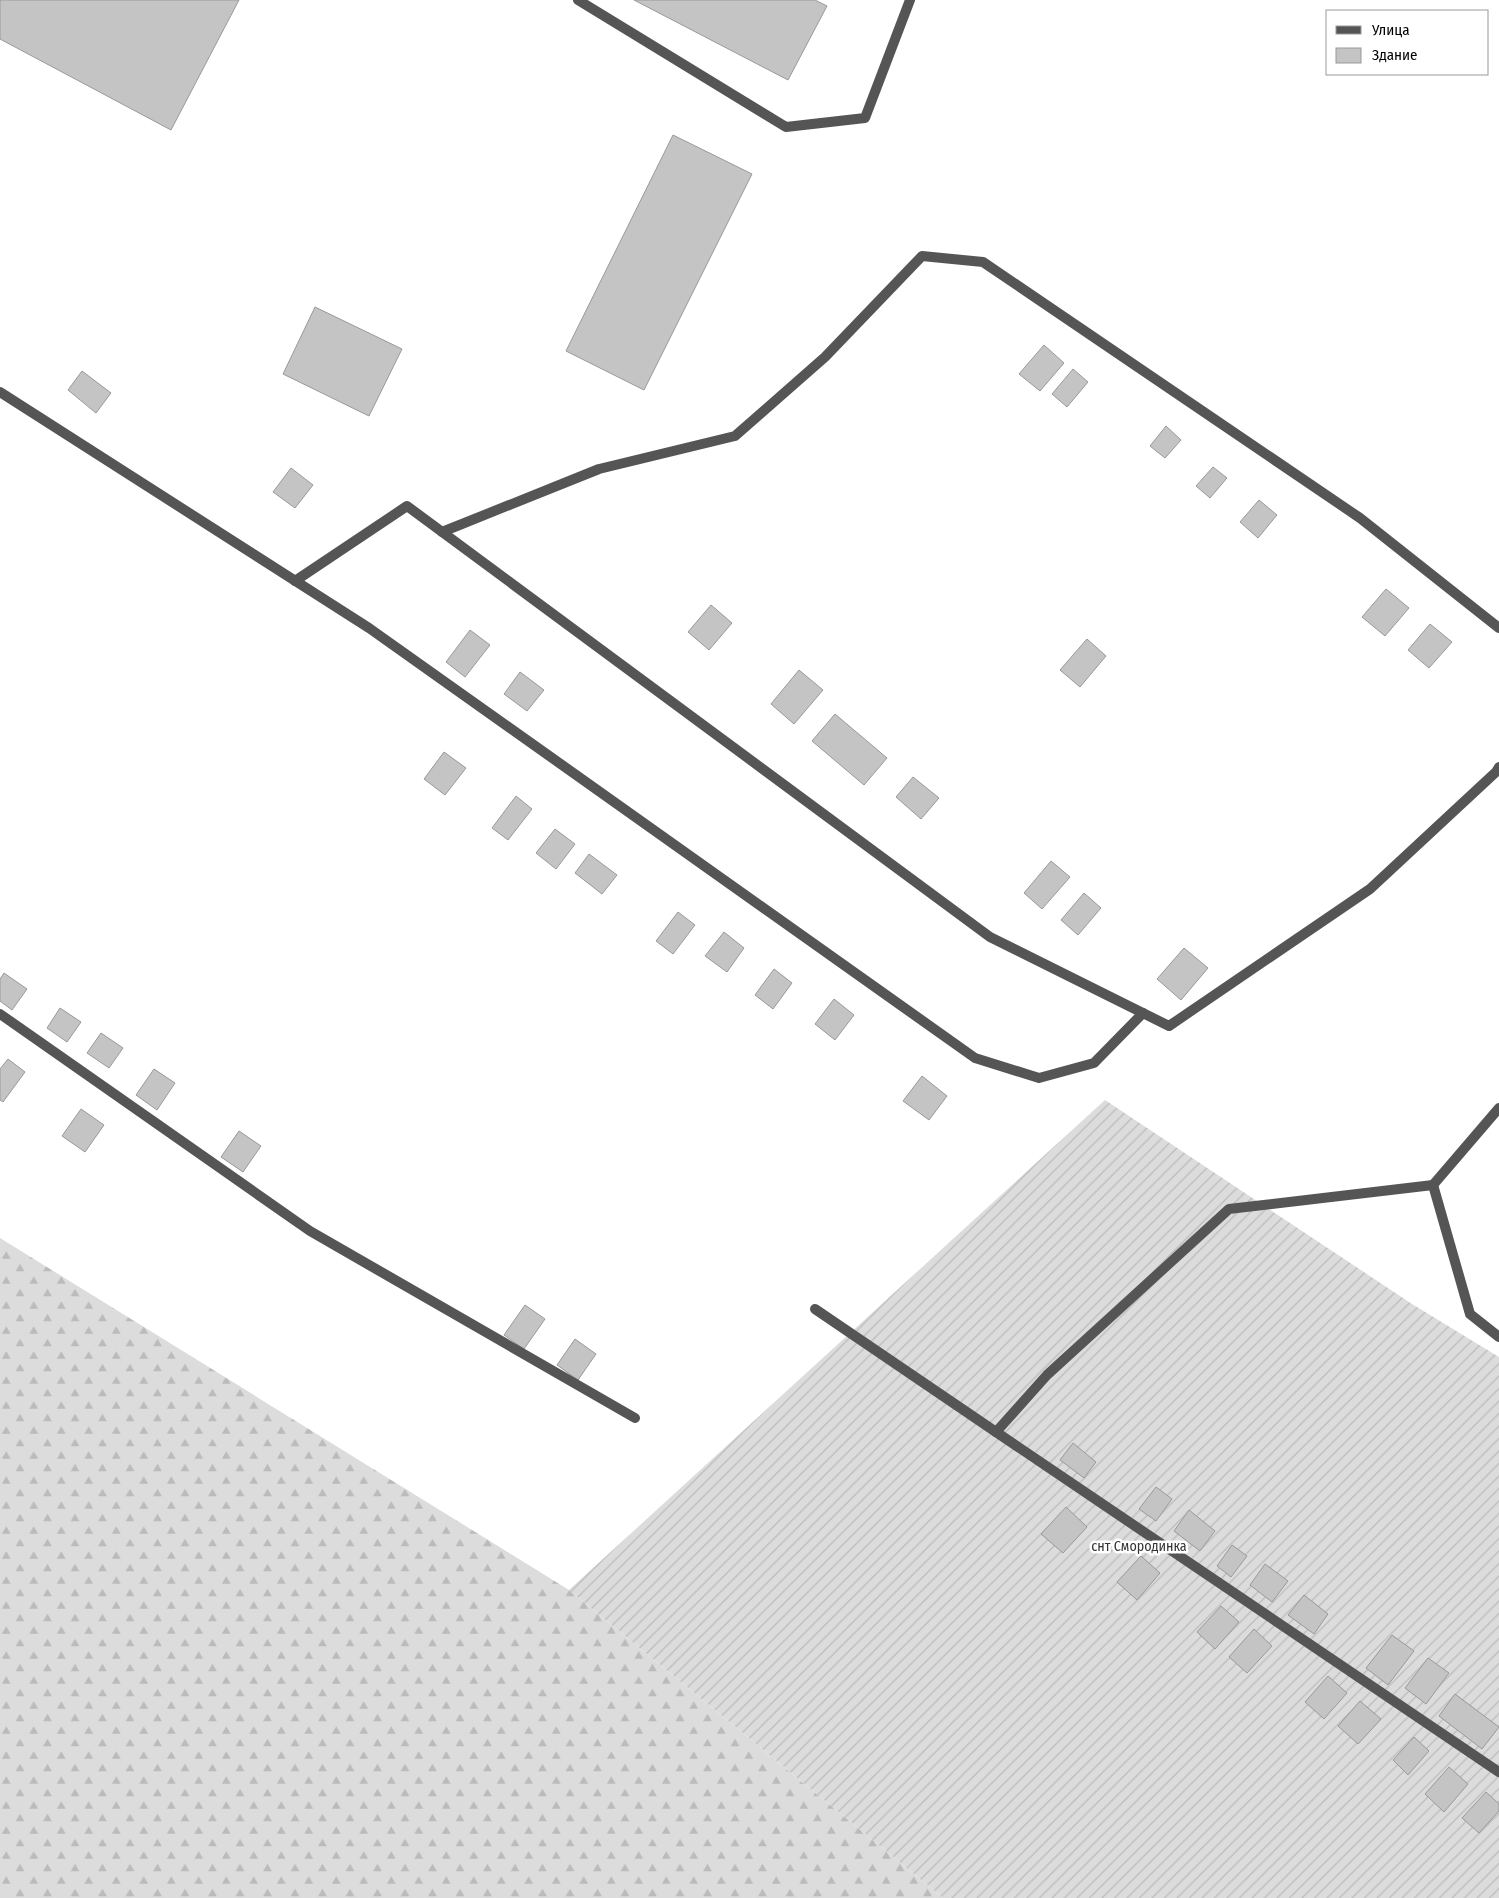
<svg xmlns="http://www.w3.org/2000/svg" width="1499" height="1898" font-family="'Fira Sans Condensed',sans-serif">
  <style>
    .forest { fill: url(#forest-firs) }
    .garden { fill: url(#garden-furrows) }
    .building { fill: #c4c4c4; stroke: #999 }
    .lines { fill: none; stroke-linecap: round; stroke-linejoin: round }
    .service { stroke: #555; stroke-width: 10 }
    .minor { stroke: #555; stroke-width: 10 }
    .labels { text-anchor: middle; stroke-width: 5; stroke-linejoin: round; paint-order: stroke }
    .park-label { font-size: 14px; fill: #333; stroke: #fff }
  </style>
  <defs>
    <pattern id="forest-firs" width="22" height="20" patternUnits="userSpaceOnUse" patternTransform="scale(1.25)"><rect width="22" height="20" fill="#dcdcdc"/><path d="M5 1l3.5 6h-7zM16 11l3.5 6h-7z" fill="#bbb"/></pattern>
    <pattern id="garden-furrows" width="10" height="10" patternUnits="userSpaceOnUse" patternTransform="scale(1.25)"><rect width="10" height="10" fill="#dcdcdc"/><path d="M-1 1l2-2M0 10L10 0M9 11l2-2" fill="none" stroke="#bbb"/></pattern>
  </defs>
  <rect width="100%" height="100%" fill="#fff"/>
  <polygon class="forest" points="0,1238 569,1590 943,1898 0,1898"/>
  <polygon class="garden" points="1105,1100 1412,1304 1499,1357 1499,1898 943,1898 569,1590"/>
  <g class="building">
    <polygon points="0,0 239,0 171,130 0,39"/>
    <polygon points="634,0 815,0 827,6 788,80"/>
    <polygon points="673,135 752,174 644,390 566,351"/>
    <polygon points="315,307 402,349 369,416 283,374"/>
    <polygon points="1044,345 1064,363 1040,391 1019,374"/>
    <polygon points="1073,369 1088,382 1067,407 1052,394"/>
    <polygon points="82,371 111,393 96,413 68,390"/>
    <polygon points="1166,426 1181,440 1165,458 1150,446"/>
    <polygon points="1213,467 1227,478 1210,498 1196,486"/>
    <polygon points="291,468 313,485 295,508 273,492"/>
    <polygon points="1259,500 1277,515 1258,538 1240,522"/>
    <polygon points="1386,589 1409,608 1385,636 1362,617"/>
    <polygon points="711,605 732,623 709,650 688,632"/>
    <polygon points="1430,624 1452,642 1429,668 1408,650"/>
    <polygon points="470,630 490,645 465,677 446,662"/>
    <polygon points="1087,639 1106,656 1080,687 1060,670"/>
    <polygon points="799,670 823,690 794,724 771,704"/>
    <polygon points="520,672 544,690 527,711 504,694"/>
    <polygon points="835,714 887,758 864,785 812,741"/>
    <polygon points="444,752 466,768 445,795 424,779"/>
    <polygon points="913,777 939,798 921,819 896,797"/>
    <polygon points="516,796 532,809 508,840 492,828"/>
    <polygon points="555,829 575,844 556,869 536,853"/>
    <polygon points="589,854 617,875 602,894 575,873"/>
    <polygon points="1051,861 1070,877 1042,909 1024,893"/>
    <polygon points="1084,893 1101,908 1078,935 1061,920"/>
    <polygon points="678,912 695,925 673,954 656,941"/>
    <polygon points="724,932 744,948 727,972 705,956"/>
    <polygon points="1184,948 1208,968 1181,1000 1157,979"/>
    <polygon points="774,969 792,983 773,1009 755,995"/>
    <polygon points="4,973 27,989 12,1010 0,1001 0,979"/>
    <polygon points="834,999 854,1015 835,1040 815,1024"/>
    <polygon points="60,1008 81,1022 67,1042 47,1028"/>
    <polygon points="101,1033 123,1048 109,1068 87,1053"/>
    <polygon points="8,1059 25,1072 3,1102 0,1100 0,1069"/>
    <polygon points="154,1069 175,1083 157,1110 136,1095"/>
    <polygon points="922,1076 947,1096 929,1120 903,1101"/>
    <polygon points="81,1109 104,1125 85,1152 62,1136"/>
    <polygon points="239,1131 261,1146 243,1172 221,1157"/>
    <polygon points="525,1305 545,1319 524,1349 504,1335"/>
    <polygon points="575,1339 596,1354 578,1380 557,1365"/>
    <polygon points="1073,1443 1096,1462 1084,1478 1060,1460"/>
    <polygon points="1156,1487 1172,1499 1156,1521 1139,1509"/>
    <polygon points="1066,1507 1087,1527 1063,1553 1041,1534"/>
    <polygon points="1189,1510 1215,1531 1200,1551 1174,1531"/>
    <polygon points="1232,1545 1247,1556 1231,1577 1217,1566"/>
    <polygon points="1141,1556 1160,1573 1137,1600 1117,1582"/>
    <polygon points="1265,1564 1288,1581 1272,1602 1250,1585"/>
    <polygon points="1304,1595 1328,1614 1314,1634 1288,1615"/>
    <polygon points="1221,1606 1239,1622 1215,1649 1197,1632"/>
    <polygon points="1254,1629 1272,1646 1247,1673 1229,1657"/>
    <polygon points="1392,1635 1414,1651 1388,1685 1366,1668"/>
    <polygon points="1428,1658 1449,1673 1426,1704 1405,1688"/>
    <polygon points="1328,1676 1347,1693 1324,1719 1305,1702"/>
    <polygon points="1455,1694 1499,1727 1482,1749 1439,1716"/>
    <polygon points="1360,1701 1381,1719 1358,1744 1338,1726"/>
    <polygon points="1414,1737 1429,1751 1408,1775 1393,1760"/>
    <polygon points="1449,1767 1468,1784 1444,1812 1425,1794"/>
    <polygon points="1486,1792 1499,1804 1499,1811 1479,1833 1462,1818"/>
  </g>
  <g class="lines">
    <g class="service">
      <polyline points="578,0 786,127 865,118 910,0"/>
      <polyline points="0,392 369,628 975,1058 1039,1078 1094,1063 1143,1013"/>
      <polyline points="442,532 599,469 735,436 825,357 922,256 983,262 1360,518 1499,628"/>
      <polyline points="295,581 407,506 990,937 1169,1026 1370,889 1496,772 1499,767"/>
      <polyline points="0,1014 310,1231 635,1418"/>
      <polyline points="815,1309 996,1432"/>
      <polyline points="1499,1337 1470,1314 1433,1185 1229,1209 1047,1375 996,1432 1499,1772"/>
    </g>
    <polyline class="minor" points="1433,1185 1499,1108"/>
  </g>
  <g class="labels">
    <g class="park-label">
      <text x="1139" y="1551">снт Смородинка</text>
    </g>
  </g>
  <rect x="1326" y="10" width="162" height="65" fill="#ffffff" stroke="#999999"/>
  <rect x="1336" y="26" width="25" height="8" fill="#555555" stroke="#999999"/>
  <text x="1372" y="35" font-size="15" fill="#000000">Улица</text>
  <rect x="1336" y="48" width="25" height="15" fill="#c4c4c4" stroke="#999999"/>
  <text x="1372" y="60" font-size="15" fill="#000000">Здание</text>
</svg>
